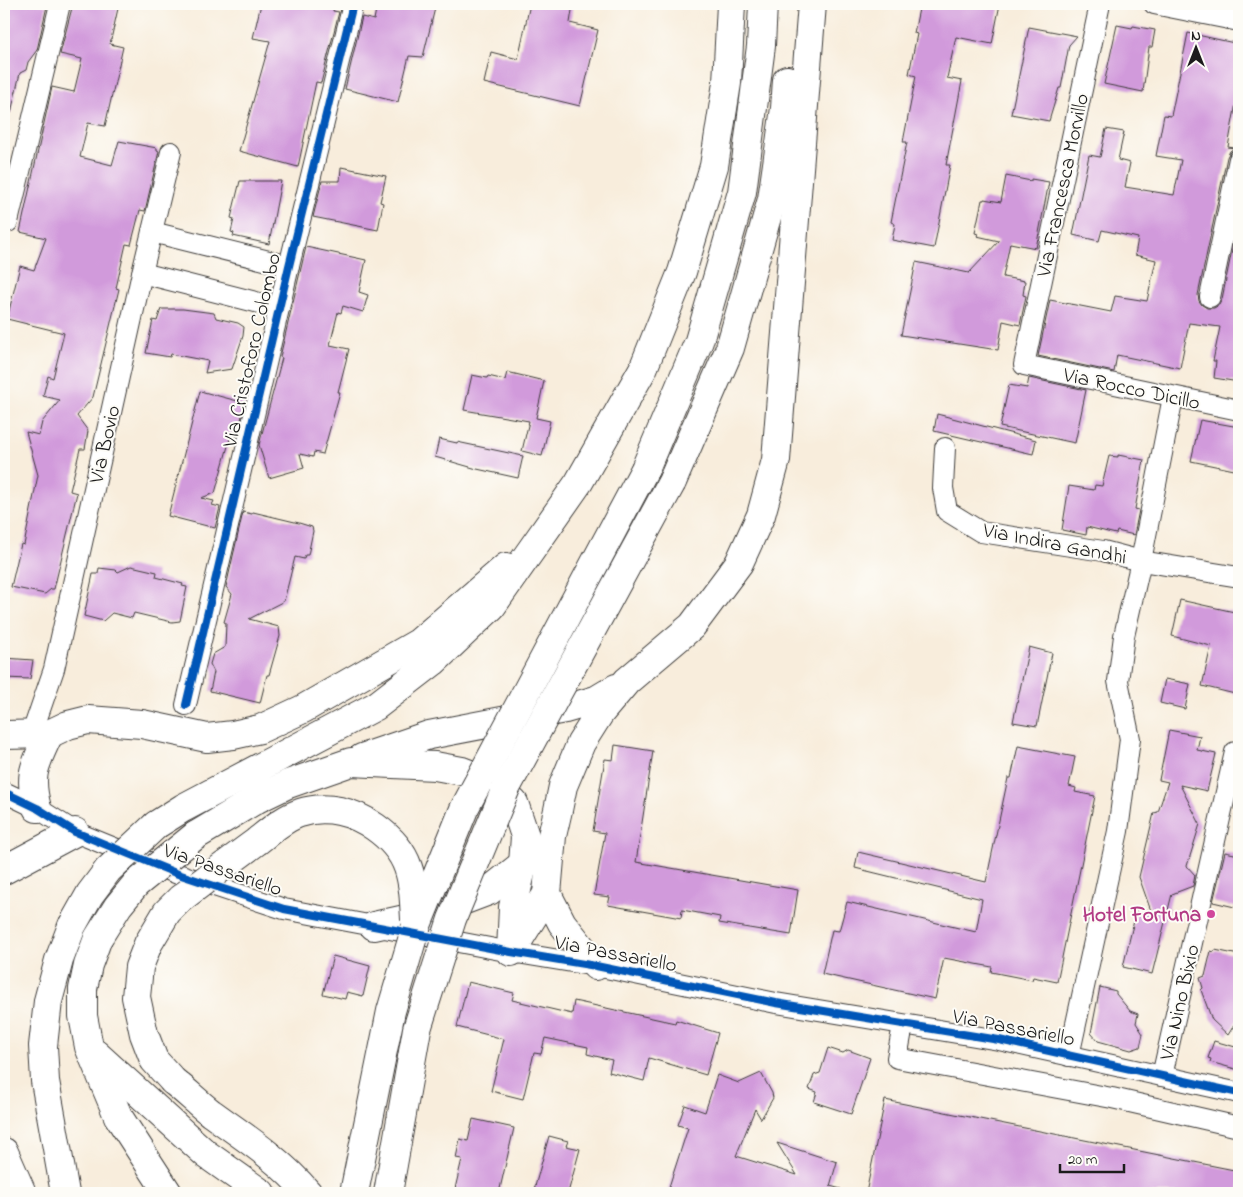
<svg xmlns="http://www.w3.org/2000/svg" width="1243" height="1197" font-family="'Indie Flower',sans-serif">
  <style>
    .building { fill: #d19adb }
    .lines { fill: none; stroke-linecap: round; stroke-linejoin: round }
    .minor-casing { stroke: #3d3b39; stroke-width: 22 }
    .highway-casing { stroke: #3d3b39; stroke-width: 30 }
    .minor { stroke: #fff; stroke-width: 20 }
    .highway { stroke: #fff; stroke-width: 28 }
    .highway-bridge-casing { stroke: #3d3b39; stroke-width: 30; stroke-linecap: butt }
    .highway-bridge { stroke: #fff; stroke-width: 28 }
    .cycleway-casing { stroke: #fdfcf7; stroke-width: 11 }
    .cycleway { stroke: #0057b8; stroke-width: 8 }
    .hotel-dot { fill: #d1479c; stroke: #fdfcf7; stroke-width: 2 }
    .labels { text-anchor: middle; stroke-width: 4; stroke-linejoin: round; paint-order: stroke }
    .street-label { font-size: 21px; fill: #1c1c1c; stroke: #fdfcf7 }
    .hotel-label { font-size: 21px; font-weight: bold; fill: #b23c85; stroke: #fdfcf7; text-anchor: end }
  </style>
  <rect width="100%" height="100%" fill="#fdfcf7"/>
  <filter id="ink" filterUnits="userSpaceOnUse"><feTurbulence type="fractalNoise" baseFrequency=".02" numOctaves="2"/><feDisplacementMap in="SourceGraphic" scale="10" xChannelSelector="R" yChannelSelector="G"/><feConvolveMatrix kernelMatrix="1 2 1 2 8 2 1 2 1" color-interpolation-filters="sRGB"/></filter>
  <filter id="wash" filterUnits="userSpaceOnUse"><feTurbulence type="fractalNoise" baseFrequency=".0096" numOctaves="4" result="noise"/><feDisplacementMap in="SourceGraphic" scale="20" xChannelSelector="R" yChannelSelector="G"/><feGaussianBlur stdDeviation="1.12" result="paint"/><feColorMatrix in="noise" values="0 0 0 0 0 0 0 0 0 0 0 0 0 0 0 0 0 1.4 0 .05"/><feComposite in="paint" operator="in"/></filter>
  <g filter="url(#wash)">
    <rect width="100%" height="100%" fill="#f8eddc"/>
    <g id="blocks">
      <g class="building">
        <polygon points="4,4 39,4 47,6 37,50 28,62 26,70 20,73 11,113 4,112"/>
        <polygon points="73,4 119,4 110,44 123,47 105,126 88,123 80,157 112,165 119,141 157,148 157,150 159,151 145,211 140,210 131,245 126,244 116,288 119,289 93,397 77,416 88,431 85,449 80,449 70,491 77,493 54,589 51,589 45,594 11,587 21,544 24,545 38,475 26,432 39,435 42,422 60,400 43,396 48,376 53,378 64,333 7,319 20,266 34,270 46,238 20,232 52,87 74,92 82,59 60,54"/>
        <polygon points="261,4 334,4 333,11 339,12 321,83 316,82 298,167 239,151 270,41 253,38"/>
        <polygon points="377,4 436,4 423,57 409,56 398,102 345,89 362,17 374,20"/>
        <polygon points="530,4 573,4 570,23 598,30 580,106 484,83 491,52 518,59"/>
        <polygon points="920,4 1000,4 992,44 956,37 947,78 962,81 946,165 950,165 934,248 892,240 895,224 891,222 907,142 903,142 916,76 909,74 917,34 914,33"/>
        <polygon points="1117,25 1132,28 1133,26 1155,30 1152,47 1149,47 1143,92 1104,84"/>
        <polygon points="1029,27 1077,36 1069,45 1061,88 1059,88 1049,121 1011,114"/>
        <polygon points="1188,33 1239,44 1239,104 1236,103 1228,147 1234,148 1230,151 1227,157 1198,295 1199,301 1202,305 1207,308 1214,308 1219,305 1222,299 1239,216 1239,382 1214,378 1216,361 1213,361 1220,327 1189,323 1180,368 1117,355 1114,372 1038,356 1050,300 1111,312 1115,296 1147,301 1156,260 1135,255 1138,238 1102,230 1099,241 1073,235 1089,155 1100,157 1106,129 1124,132 1118,160 1130,163 1125,187 1174,195 1181,160 1156,156 1164,115 1171,116"/>
        <polygon points="341,167 386,176 380,202 383,203 378,230 313,217 322,181 340,181"/>
        <polygon points="1006,176 1031,181 1031,179 1049,182 1036,248 1010,243 1003,277 1025,281 1023,295 1026,296 1020,325 1003,321 998,350 901,335 916,262 969,273 999,241 977,236 978,234 975,233 982,200 984,200 984,199 1001,202"/>
        <polygon points="240,181 281,181 269,244 233,236 234,233 231,232 234,219 231,218"/>
        <polygon points="306,247 366,260 359,292 368,295 363,312 343,306 341,313 338,312 330,345 349,349 338,392 340,392 323,454 314,452 313,457 300,454 304,468 269,478 259,445 282,358 280,357"/>
        <polygon points="161,309 183,309 214,313 216,318 238,323 244,327 243,336 232,369 205,373 208,361 171,354 170,357 146,353 153,320 157,321"/>
        <polygon points="507,372 544,381 536,418 550,421 542,456 522,451 529,421 464,410 472,375 487,378 488,376 505,380"/>
        <polygon points="1029,378 1086,390 1075,443 1000,427 1009,385 1027,388"/>
        <polygon points="200,391 245,403 237,437 231,435 215,493 201,498 214,501 212,505 220,507 215,528 168,516"/>
        <polygon points="937,414 1036,440 1033,454 934,431"/>
        <polygon points="1200,420 1239,427 1239,471 1191,461"/>
        <polygon points="439,439 457,443 457,442 523,456 518,478 477,469 435,457"/>
        <polygon points="1118,455 1144,460 1135,509 1139,510 1134,535 1117,531 1116,534 1087,527 1086,535 1062,530 1069,486 1094,490 1095,485 1102,486 1109,456 1118,457"/>
        <polygon points="243,512 252,514 253,512 299,523 312,527 313,531 308,555 305,555 304,559 295,557 284,601 249,619 279,627 280,636 269,675 267,675 260,703 210,691 214,672 210,664 213,654 225,647 226,623 224,622 232,594 226,587"/>
        <polygon points="131,566 157,572 156,577 183,584 182,586 187,587 180,621 172,622 134,613 132,618 112,613 103,621 84,616 93,574 98,574 99,568 116,570 118,572"/>
        <polygon points="1180,600 1239,613 1239,695 1202,686 1211,646 1172,636"/>
        <polygon points="1029,647 1052,653 1037,726 1013,722"/>
        <polygon points="4,658 33,660 30,679 4,678"/>
        <polygon points="1165,679 1190,684 1185,709 1160,703"/>
        <polygon points="1169,730 1200,736 1197,750 1216,754 1207,791 1180,785 1200,824 1187,866 1195,875 1193,886 1172,894 1152,974 1123,967 1137,908 1151,911 1139,877 1154,813 1158,812 1168,782 1159,780"/>
        <polygon points="615,745 653,751 636,862 798,890 791,935 719,923 720,917 682,910 681,918 608,905 610,897 594,895 605,833 593,831 605,759 613,760"/>
        <polygon points="1018,746 1075,757 1069,786 1076,788 1075,792 1095,796 1057,982 1033,977 1032,980 991,972 992,967 944,958 935,999 822,974 832,930 839,931 847,902 976,932 982,899 855,868 858,852 986,882 1008,778 1011,778"/>
        <polygon points="1225,852 1239,855 1239,908 1213,902"/>
        <polygon points="1215,950 1239,955 1239,1017 1228,1035 1212,1020 1201,990 1203,988 1200,978 1205,976 1211,951 1214,952"/>
        <polygon points="333,956 370,966 363,996 347,992 345,999 323,994"/>
        <polygon points="468,982 514,993 512,1000 572,1014 574,1001 675,1023 676,1020 718,1033 706,1075 649,1058 644,1081 609,1072 612,1060 587,1054 588,1047 545,1038 541,1054 534,1053 523,1099 491,1091 504,1039 457,1027"/>
        <polygon points="1100,987 1116,991 1116,994 1130,1011 1138,1014 1136,1023 1143,1034 1140,1047 1131,1050 1098,1041 1091,1033"/>
        <polygon points="1214,1041 1239,1048 1239,1070 1210,1062 1211,1059 1208,1058"/>
        <polygon points="828,1048 843,1053 848,1050 870,1058 851,1114 814,1102 817,1092 809,1089 814,1075 820,1073"/>
        <polygon points="761,1073 772,1093 773,1098 761,1119 755,1109 736,1156 797,1175 777,1143 837,1162 830,1186 841,1189 841,1193 667,1193 688,1128 678,1125 685,1105 705,1112 717,1075 739,1083"/>
        <polygon points="885,1100 1239,1171 1239,1193 866,1193"/>
        <polygon points="473,1119 514,1128 499,1193 454,1193 462,1159 456,1158 460,1139 468,1141"/>
        <polygon points="549,1136 568,1141 566,1146 580,1149 568,1193 544,1193 534,1190"/>
      </g>
    </g>
  </g>
  <g filter="url(#ink)">
    <use href="#blocks" fill-opacity="0" stroke="#3d3b39" stroke-width="1"/>
    <g class="lines">
      <defs>
        <g id="minor">
          <polyline points="1100,4 1024,365 1239,410"/>
          <polyline points="1154,4 1239,21"/>
          <polyline points="8,222 60,4"/>
          <polyline points="152,232 289,266"/>
          <polyline points="142,273 279,308"/>
          <polyline points="1210,297 1239,159"/>
          <polyline points="945,448 943,488 947,511 981,532 1103,551 1141,561 1239,577"/>
          <polyline points="186,705 289,266 353,4"/>
          <polyline points="32,733 54,669 142,273 171,152"/>
          <polyline points="4,792 37,808 75,832 178,874 284,909 511,952 596,966 776,1003 999,1040 1239,1093"/>
          <polyline points="903,1025 897,1058 1112,1098 1239,1127"/>
          <polyline points="1069,1056 1118,831 1130,739 1118,681 1124,636 1141,561 1173,397"/>
          <polyline points="1162,1076 1235,752"/>
        </g>
        <g id="highway">
          <polyline points="645,469 699,341 742,192 761,46 763,4"/>
          <polyline points="672,482 730,348 772,199 785,108 787,80"/>
          <polyline points="4,735 49,734 68,725 88,720 142,724 207,738 233,735 260,729 303,709 418,643 506,567"/>
          <polyline points="362,758 429,735 565,709 596,700 616,688"/>
          <path d="M37,808C28,774 35,765 49,734"/>
          <polyline points="156,825 183,808 376,706 433,662 492,606 579,482 643,369 682,272 714,166 727,83 731,4"/>
          <polyline points="195,836 257,799 288,784 351,762 435,766 462,771 488,781 501,791 514,803 525,836 523,864 513,907 511,951"/>
          <polyline points="4,870 75,832"/>
          <polyline points="547,894 562,923 596,966"/>
          <polyline points="374,926 428,914 489,891 523,864"/>
          <polyline points="98,938 88,965 83,989 83,1016 89,1047 118,1116 168,1193"/>
          <polyline points="511,952 547,894 552,836 558,810 563,786 581,743 600,713 627,681 692,626 739,563 761,515 776,460 812,4"/>
          <polyline points="96,1054 206,1154 261,1193"/>
          <path d="M173,1081C186,1091 198,1103 211,1113C246,1138 280,1160 308,1193"/>
          <polyline points="4,1152 22,1193"/>
          <polyline points="65,1193 45,1081 43,1046 48,1001 59,960 72,926"/>
        </g>
      </defs>
      <use href="#minor" class="minor-casing"/>
      <use href="#highway" class="highway-casing"/>
      <use href="#minor" class="minor"/>
      <use href="#highway" class="highway"/>
      <defs>
        <g id="highway-bridge">
          <polyline points="72,926 90,894 108,870 156,825"/>
          <polyline points="98,938 118,906 136,884 195,836"/>
          <path d="M173,1081L154,1060L144,1034L136,997L139,967L148,944L167,912L180,899C205,880 230,861 256,842C269,832 284,818 300,813C326,804 354,812 375,827C412,853 413,879 415,920"/>
          <polyline points="354,1193 391,1011 415,930 464,809 645,469"/>
          <polyline points="388,1193 417,1029 452,919 506,788 672,482"/>
        </g>
      </defs>
      <use href="#highway-bridge" class="highway-bridge-casing"/>
      <use href="#highway-bridge" class="highway-bridge"/>
      <defs>
        <g id="cycleway">
          <polyline points="186,705 289,266 353,4"/>
          <polyline points="4,792 37,808 75,832 178,874 284,909 511,952 596,966 776,1003 999,1040 1239,1093"/>
        </g>
      </defs>
      <use href="#cycleway" class="cycleway-casing"/>
      <use href="#cycleway" class="cycleway"/>
    </g>
  </g>
  <circle class="hotel-dot" cx="1211" cy="914" r="5"/>
  <g class="labels">
    <g class="street-label">
      <text transform="translate(1062 185) rotate(-78)" y="7">Via Francesca Morvillo</text>
      <text transform="translate(251 350) rotate(-77)" y="7">Via Cristoforo Colombo</text>
      <text transform="translate(1132 388) rotate(12)" y="7">Via Rocco Dicillo</text>
      <text transform="translate(104 444) rotate(-77)" y="7">Via Bovio</text>
      <text transform="translate(1055 543) rotate(11)" y="7">Via Indira Gandhi</text>
      <text transform="translate(223 869) rotate(19)" y="7">Via Passariello</text>
      <text transform="translate(616 953) rotate(11)" y="7">Via Passariello</text>
      <text transform="translate(1179 1002) rotate(-77)" y="7">Via Nino Bixio</text>
      <text transform="translate(1014 1027) rotate(11)" y="7">Via Passariello</text>
    </g>
    <g class="hotel-label">
      <text x="1201" y="921">Hotel Fortuna</text>
    </g>
  </g>
  <rect width="1243" height="1197" fill="none" stroke="#fdfcf7" stroke-width="20"/>
  <g transform="translate(1196 48)" stroke="#fdfcf7" stroke-width="4" paint-order="stroke">
  <path d="M0-4L9 19L0 12L-9 19Z" fill="#1c1c1c"/>
  <text y="-8" font-size="14" font-weight="bold" text-anchor="middle" fill="#1c1c1c">N</text>
  </g>
  <path d="M1060 1164v8h64v-8" fill="none" stroke="#1c1c1c" stroke-width="2.5"/>
  <text x="1068" y="1164" font-size="15" fill="#1c1c1c" stroke="#fdfcf7" stroke-width="4" paint-order="stroke">20 m</text>
</svg>
